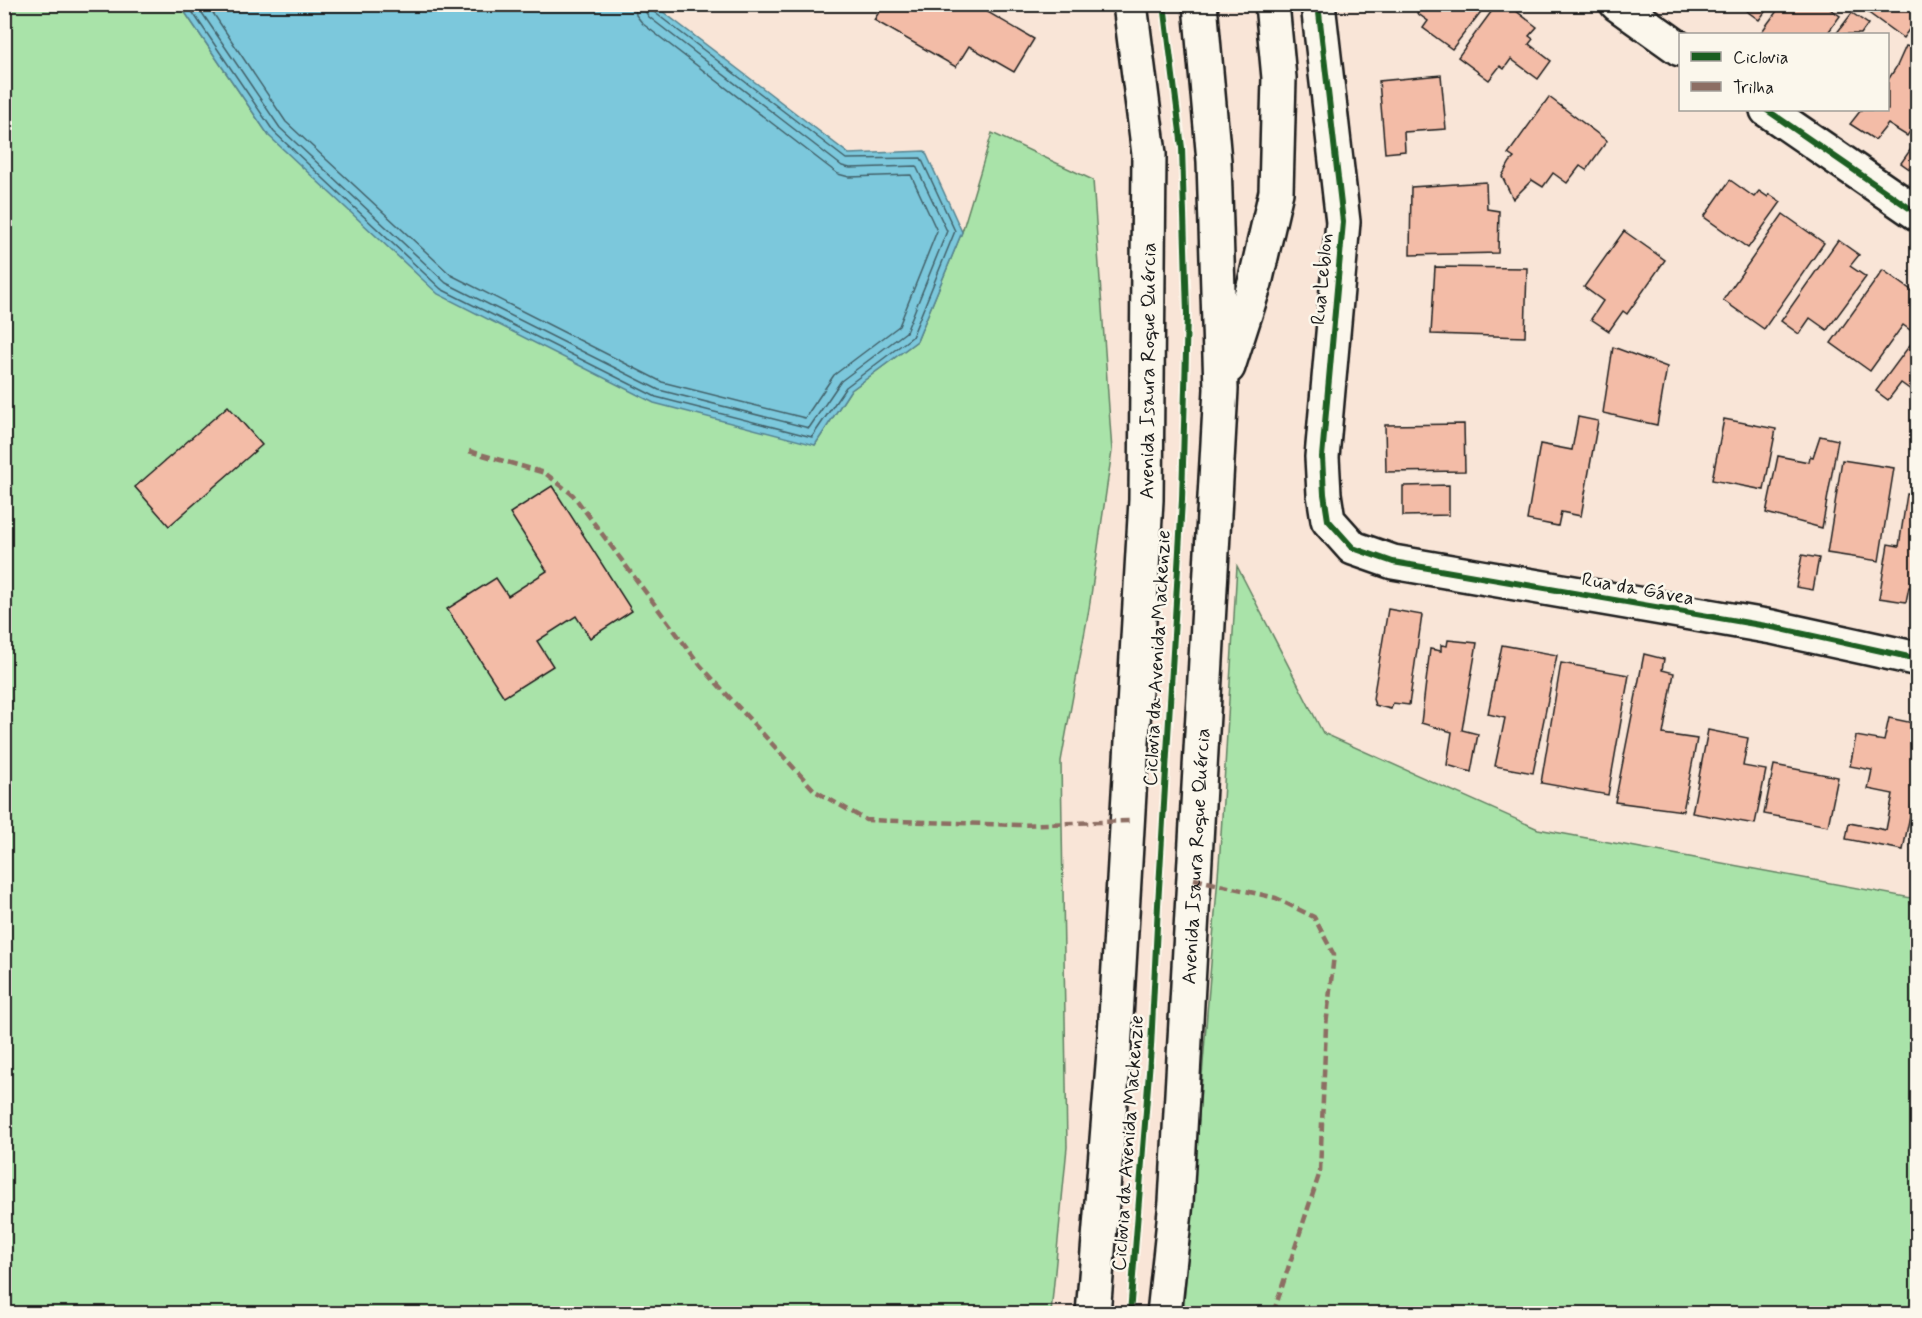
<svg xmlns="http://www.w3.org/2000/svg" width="1922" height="1318" font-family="Mynerve,sans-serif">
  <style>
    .green { fill: #a9e3a9; stroke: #628062; stroke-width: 1.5 }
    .water { fill: #7cc8dc; stroke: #56838f; stroke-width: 1.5 }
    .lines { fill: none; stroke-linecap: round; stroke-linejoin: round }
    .shore { stroke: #426169; stroke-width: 1.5 }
    .building { fill: #f3bca7; stroke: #1c1c1c; stroke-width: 1.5 }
    .minor-casing { stroke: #1c1c1c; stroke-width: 38 }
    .major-casing { stroke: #1c1c1c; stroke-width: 38 }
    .minor { stroke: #fbf7ec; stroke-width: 33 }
    .major { stroke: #fbf7ec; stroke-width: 33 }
    .quiet { stroke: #8d6e63; stroke-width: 4.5; stroke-dasharray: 9 4.5; stroke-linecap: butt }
    .cycleway-casing { stroke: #fbf7ec; stroke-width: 10 }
    .cycleway { stroke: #1b5e20; stroke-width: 6 }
    .labels { text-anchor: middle; stroke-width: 5; stroke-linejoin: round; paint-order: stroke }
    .street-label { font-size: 20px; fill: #1c1c1c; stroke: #fbf7ec }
  </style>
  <rect width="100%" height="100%" fill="#f9e5d7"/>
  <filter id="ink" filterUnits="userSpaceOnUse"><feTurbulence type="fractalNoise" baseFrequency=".0167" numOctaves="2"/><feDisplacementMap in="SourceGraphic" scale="12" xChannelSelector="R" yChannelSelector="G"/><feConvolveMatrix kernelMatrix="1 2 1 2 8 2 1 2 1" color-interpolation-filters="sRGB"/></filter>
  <g filter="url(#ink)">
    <g class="green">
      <polygon points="4,5 180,5 269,136 815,445 850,391 917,341 962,232 992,133 1093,180 1112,451 1089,609 1061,761 1067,1147 1051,1313 5,1313"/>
      <polygon points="1237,566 1323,733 1538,829 1917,899 1917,1313 1183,1314 1220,851"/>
    </g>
    <polygon class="water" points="180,5 654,5 849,154 925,151 962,232 917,341 850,391 815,445 654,403 438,294 269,136"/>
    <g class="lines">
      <g class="shore">
        <polyline points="187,4 274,132 441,289 656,397 812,437 846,387 912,337 955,231 921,158 846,159 654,12 651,4"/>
        <polyline points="196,4 280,128 446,283 659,390 809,428 841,381 906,332 947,231 916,166 850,168 842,166 649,17 645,11 644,4"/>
        <polyline points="207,4 286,122 451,275 662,382 805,418 834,375 899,326 937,231 911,175 849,177 838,174 643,24 636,15 635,4"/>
      </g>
    </g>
    <g class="building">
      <polygon points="884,4 974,4 1034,39 1014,72 969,46 956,67 874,20"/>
      <polygon points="1423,4 1487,4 1452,49 1423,28 1428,21 1417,13"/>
      <polygon points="1497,4 1507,4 1537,27 1529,36 1533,39 1529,44 1551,61 1538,79 1511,59 1504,69 1500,66 1489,80 1458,57"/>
      <polygon points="1737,4 1771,4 1759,20"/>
      <polygon points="1782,4 1823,4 1840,16 1827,34 1760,34"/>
      <polygon points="1860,4 1918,4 1918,17 1903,38 1859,6"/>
      <polygon points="1852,13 1868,24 1861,34 1836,34"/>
      <polygon points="1906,46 1916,49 1918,47 1918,119 1907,136 1888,124 1875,140 1850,124 1861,110 1888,110 1888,80 1897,66"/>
      <polygon points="1441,75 1446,129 1404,132 1405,151 1385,153 1379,81"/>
      <polygon points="1549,97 1607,141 1586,170 1580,166 1567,183 1553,173 1543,187 1532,180 1513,199 1502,176 1510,162 1514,158 1508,154"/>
      <polygon points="1918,139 1918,175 1901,163"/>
      <polygon points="1730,180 1754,197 1759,191 1768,197 1769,194 1781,202 1748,248 1704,217"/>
      <polygon points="1486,182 1487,209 1499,211 1498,253 1410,255 1411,187"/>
      <polygon points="1783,214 1824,243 1764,329 1723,300"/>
      <polygon points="1624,231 1665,260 1627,314 1623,311 1609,331 1591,319 1603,301 1584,287"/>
      <polygon points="1838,240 1859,255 1850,266 1866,277 1827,330 1810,318 1799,334 1781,321"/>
      <polygon points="1435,267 1527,268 1525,337 1431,334"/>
      <polygon points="1883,270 1918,295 1918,326 1913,332 1903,325 1870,371 1831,343"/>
      <polygon points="1918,334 1918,395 1901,383 1888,400 1876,391"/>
      <polygon points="1613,347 1667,367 1657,425 1603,413"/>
      <polygon points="228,406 262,445 169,526 135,487"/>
      <polygon points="1578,417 1598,421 1581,516 1561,512 1558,526 1527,520 1540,444 1572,450"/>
      <polygon points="1724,419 1776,429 1764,490 1712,480"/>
      <polygon points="1464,424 1465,471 1386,472 1385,425"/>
      <polygon points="1820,436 1838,440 1822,528 1766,513 1778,456 1809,462 1810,456 1813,457"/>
      <polygon points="1842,460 1894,468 1879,561 1827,553"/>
      <polygon points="1449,485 1449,515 1403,516 1403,486"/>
      <polygon points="552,486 632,611 590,638 576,616 537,641 553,666 504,697 447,609 496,578 508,596 547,571 510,513"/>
      <polygon points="1907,494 1918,495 1918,588 1909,587 1906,602 1879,598 1888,544 1899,546"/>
      <polygon points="1802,555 1819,558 1813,590 1796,587"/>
      <polygon points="1388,609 1422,615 1409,705 1393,703 1391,709 1375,705 1373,699"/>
      <polygon points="1448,640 1477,643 1462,730 1478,734 1471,772 1447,765 1452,732 1421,723 1430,649 1441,651 1441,645 1447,646"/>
      <polygon points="1502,645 1557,655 1533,773 1495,766 1505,718 1488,714"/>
      <polygon points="1644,654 1664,659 1662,670 1674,673 1663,734 1697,739 1683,811 1615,802"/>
      <polygon points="1561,663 1629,675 1608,795 1541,783"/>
      <polygon points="1889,718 1918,724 1918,776 1903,850 1846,839 1849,823 1886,830 1893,794 1868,789 1872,770 1850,766 1856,736 1884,741"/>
      <polygon points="1708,730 1748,738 1743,766 1766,770 1755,824 1692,813"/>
      <polygon points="1774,765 1838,777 1828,826 1764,814"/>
    </g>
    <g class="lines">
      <defs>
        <g id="minor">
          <polyline points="1318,4 1343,222 1322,457 1324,494 1328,520 1353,548 1393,562 1772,627 1918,659"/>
          <polyline points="1617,4 1680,49"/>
          <polyline points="1767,110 1918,214"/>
        </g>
        <g id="major">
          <polyline points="1228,367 1255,283 1276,192 1279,78 1272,4"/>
          <path id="s1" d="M1093,1314L1114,1052L1146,500L1149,154L1130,4"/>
          <path id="s2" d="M1164,1314L1176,1202L1221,389L1214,161L1200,4"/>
        </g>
      </defs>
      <use href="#minor" class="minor-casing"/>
      <use href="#major" class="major-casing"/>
      <use href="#minor" class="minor"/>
      <use href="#major" class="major"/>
      <g class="quiet">
        <polyline points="469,451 545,473 573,495 700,665 815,791 866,820 1018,825 1129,821"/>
        <polyline points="1194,879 1276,898 1314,917 1334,955 1326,1026 1320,1172 1273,1314"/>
      </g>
      <defs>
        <g id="cycleway">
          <polyline points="1318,4 1343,222 1322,457 1324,494 1328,520 1353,548 1393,562 1772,627 1918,659"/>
          <polyline points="1767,110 1918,214"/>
          <polyline points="1130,1314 1151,1047 1158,905 1182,500 1187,314 1182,148 1164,4"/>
        </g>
      </defs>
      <use href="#cycleway" class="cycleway-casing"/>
      <use href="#cycleway" class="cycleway"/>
    </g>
  </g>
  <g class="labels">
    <g class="street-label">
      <text transform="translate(1321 279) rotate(-85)" y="7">Rua Leblon</text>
      <text dy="7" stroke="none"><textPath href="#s1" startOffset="945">Avenida Isaura Roque Quércia</textPath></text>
      <text transform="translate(1638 588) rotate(10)" y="7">Rua da Gávea</text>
      <text transform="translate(1156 658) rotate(-87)" y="7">Ciclovia da Avenida Mackenzie</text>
      <text dy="7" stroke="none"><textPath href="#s2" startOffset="459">Avenida Isaura Roque Quércia</textPath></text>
      <text transform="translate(1127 1143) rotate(-86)" y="7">Ciclovia da Avenida Mackenzie</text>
    </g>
  </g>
  <rect width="1922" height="1318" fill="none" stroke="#fbf7ec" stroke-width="24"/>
  <rect x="12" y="12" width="1898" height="1294" fill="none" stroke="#1c1c1c" stroke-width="2" filter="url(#ink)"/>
  <rect x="1679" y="33" width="210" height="78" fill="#fbf7ec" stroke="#a29f99" stroke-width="1.5"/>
  <rect x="1691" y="52" width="30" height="9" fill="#1b5e20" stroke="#a29f99" stroke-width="1.5"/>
  <text x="1733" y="63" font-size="18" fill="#1c1c1c">Ciclovia</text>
  <rect x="1691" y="82" width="30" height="9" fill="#8d6e63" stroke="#a29f99" stroke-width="1.5"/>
  <text x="1733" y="93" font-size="18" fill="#1c1c1c">Trilha</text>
</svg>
